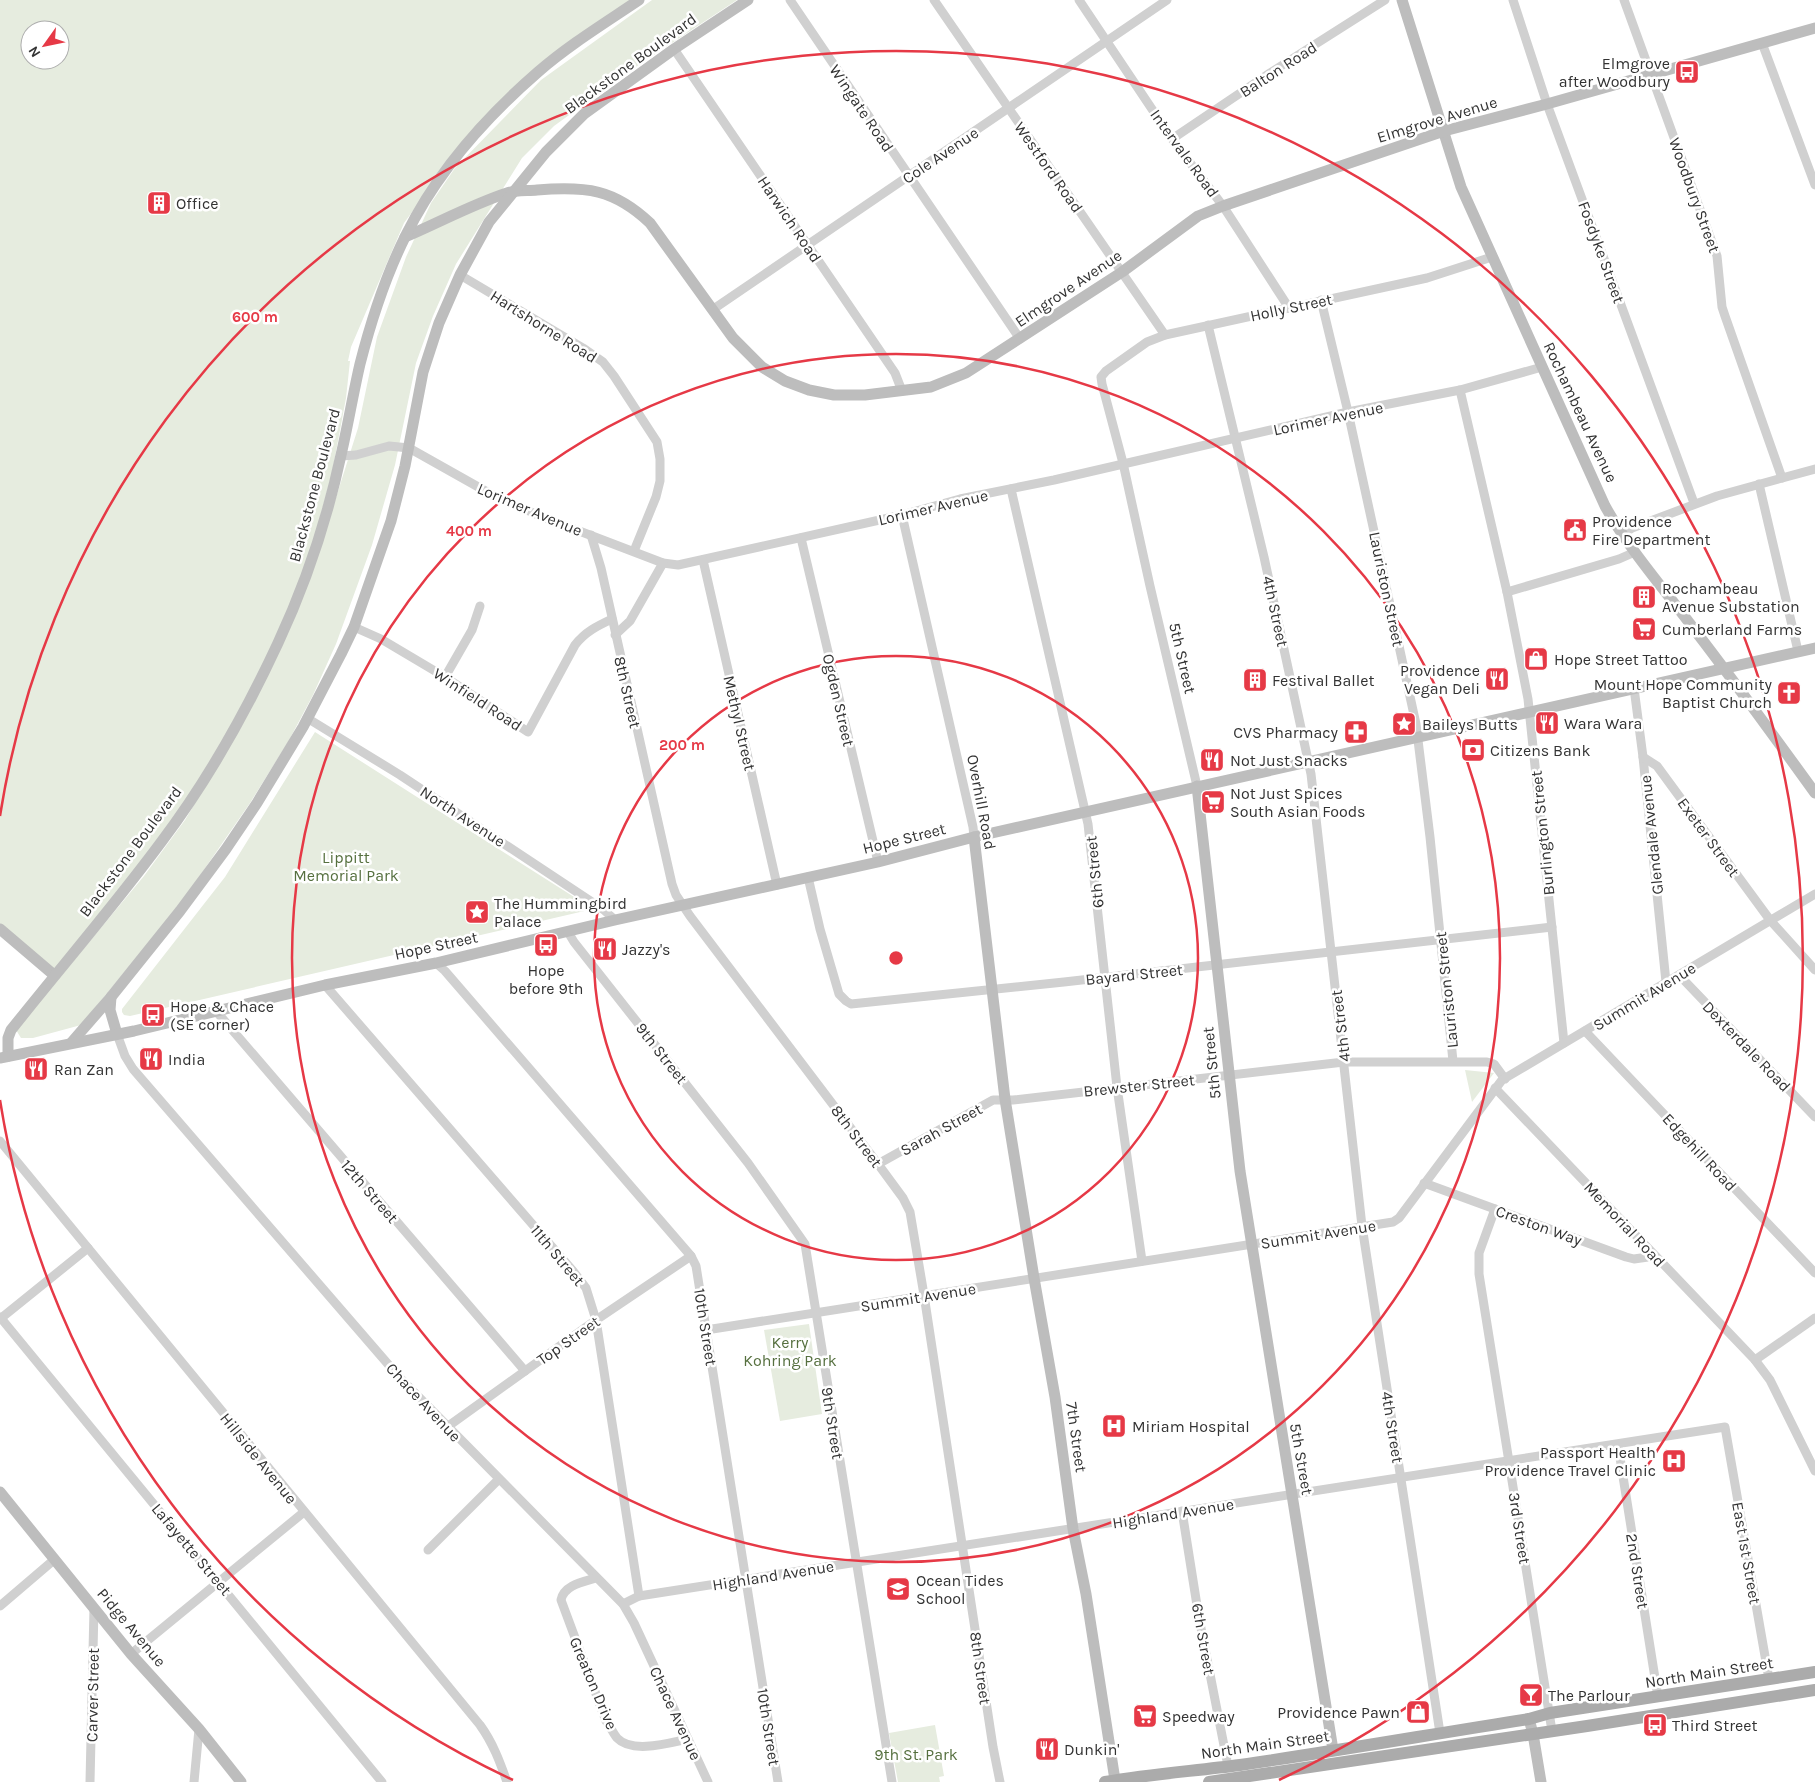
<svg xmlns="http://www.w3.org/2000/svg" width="1815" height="1782" font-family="Karla,sans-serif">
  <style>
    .green { fill: #e6ecdf; fill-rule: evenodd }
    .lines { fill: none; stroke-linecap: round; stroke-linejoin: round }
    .street { stroke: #d0d0d0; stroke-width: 9 }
    .secondary { stroke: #bdbdbd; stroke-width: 11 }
    .primary { stroke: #ababab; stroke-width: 12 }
    .ring { fill: none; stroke: #e63946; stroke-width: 2.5 }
    .labels { text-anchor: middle; stroke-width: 5; stroke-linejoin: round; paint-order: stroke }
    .street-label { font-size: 16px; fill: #333; stroke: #fff }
    .poi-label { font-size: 16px; fill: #333; stroke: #fff; text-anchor: start }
    .park-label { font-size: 16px; fill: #56703f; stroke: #fff }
    .centre { fill: #e63946; stroke: #fff; stroke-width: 2.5 }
    .ring-label { font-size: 15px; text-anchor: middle; font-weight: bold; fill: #e63946; stroke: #fff; stroke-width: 5; stroke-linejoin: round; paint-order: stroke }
  </style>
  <rect width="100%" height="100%" fill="#fff"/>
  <g class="green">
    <path d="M0,0H632L539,71L418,204L404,223L351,347L348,361H350L346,398L332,473L295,611L184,809L56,972L0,924ZM30,30H60V60H30Z"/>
    <polygon points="652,0 737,0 631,70 554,126 522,158 456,264 433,316 416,363 395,465 372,545 336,644 313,695 288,742 250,803 181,903 81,1025 33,1038 21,1038 16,1030 144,876 185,820 215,770 315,564 358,428 377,337 406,257 431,203 455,168 541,80"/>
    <polygon points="315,732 593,909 130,1016 124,1015 122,1012 122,1009 225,877"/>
    <polygon points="1465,1070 1494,1073 1472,1102"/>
    <polygon points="809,1324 822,1414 780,1421 764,1330"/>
    <polygon points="935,1725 944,1776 939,1777 940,1782 898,1782 889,1733"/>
  </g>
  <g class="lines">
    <g class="street">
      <polyline points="790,0 1020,339"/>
      <polyline points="934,0 1165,335"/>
      <polyline points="1079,0 1172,139 1223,206 1289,308"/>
      <polyline points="1513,0 1547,104 1694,503"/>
      <polyline points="1624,0 1717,256 1722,307 1725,316 1782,478"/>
      <polyline points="1762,43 1815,185"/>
      <polyline points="674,49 895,373 902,391"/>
      <polyline points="1172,139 1270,73 1385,0"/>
      <polyline points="460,275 583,348 603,362 614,376 657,442 660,459 660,481 656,497 634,551"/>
      <polyline points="1321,300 1348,412 1416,724 1430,837 1453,1061"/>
      <polyline points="712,310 1167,0"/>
      <polyline points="1208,325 1264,557 1311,774 1362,1226 1440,1733"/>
      <polyline points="1460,390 1507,592 1528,699 1564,1043"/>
      <polyline points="341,456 356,455 389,446 409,448 489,493 540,516 663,563 678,565 902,515 960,499 1054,480 1348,412 1460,390 1542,367"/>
      <polyline points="1759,484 1798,651"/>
      <polyline points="1011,489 1088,824 1117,1087 1142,1261"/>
      <polyline points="902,515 973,827 974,837"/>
      <polyline points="1623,534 1632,528 1717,496 1815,469"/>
      <polyline points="591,535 601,568 672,884 676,895 690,916 878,1164 903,1198 910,1212 924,1295 993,1747 1000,1782"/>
      <polyline points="801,538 878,862"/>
      <polyline points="703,560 777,885"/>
      <polyline points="1507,592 1619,559 1635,552"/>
      <path d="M354,627L381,639L445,677L528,732L575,645C585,632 597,626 612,619"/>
      <polyline points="615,635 630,621 663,563"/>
      <polyline points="445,677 472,630 480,606"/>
      <polyline points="1634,688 1643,757 1666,982"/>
      <polyline points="307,718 400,775 604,910 615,920"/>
      <polyline points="1643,757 1657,766 1770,920 1815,970"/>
      <polyline points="1197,786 1150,586 1123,463 1102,384 1101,377 1106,371 1147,342 1165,335 1427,278 1492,257"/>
      <polyline points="808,877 820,929 839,994 846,1001 851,1004 1064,982 1552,927"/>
      <polyline points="568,932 574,942 748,1163 805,1244 892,1782"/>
      <polyline points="436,963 445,971 691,1256 696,1266 778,1782"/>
      <polyline points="1679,975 1815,1117"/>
      <polyline points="325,985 573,1271 586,1288 596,1320 639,1596"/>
      <polyline points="216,1011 525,1371"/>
      <polyline points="1585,1031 1815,1273"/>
      <polyline points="117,1034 125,1056 133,1069 400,1378 623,1604 634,1623 708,1782"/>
      <polyline points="1495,1088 1755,1360 1770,1380 1815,1471"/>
      <path d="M0,1141L480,1725C493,1743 500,1762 507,1782"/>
      <polyline points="878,1164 993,1100 1013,1100 1344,1062 1487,1062 1494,1064 1505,1079"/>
      <polyline points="1424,1183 1626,1257 1634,1259 1655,1256"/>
      <polyline points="1495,1209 1479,1253 1479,1274 1552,1731"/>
      <polyline points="0,1317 382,1782"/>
      <polyline points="0,1319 88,1248"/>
      <polyline points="706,1330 1393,1222 1399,1218 1502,1080 1815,894"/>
      <polyline points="1755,1360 1815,1318"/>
      <polyline points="447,1427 596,1320 691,1256"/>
      <polyline points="1618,1445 1658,1697"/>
      <polyline points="1182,1511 1199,1618 1228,1766"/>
      <polyline points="428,1550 499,1479"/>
      <path d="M596,1578C583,1582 564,1585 561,1600L606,1721C610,1726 613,1733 617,1738C632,1754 669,1743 688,1739"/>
      <polyline points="623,1604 639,1596 1725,1427 1769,1679"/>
      <polyline points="0,1606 55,1559"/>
      <polyline points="131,1654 304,1512"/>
      <polyline points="90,1782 94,1608"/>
      <polyline points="194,1782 199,1729"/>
    </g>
    <g class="secondary">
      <path d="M1402,0L1461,187L1605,506C1630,551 1666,591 1697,633C1737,685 1776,739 1815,793"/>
      <path d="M405,237C438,223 473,204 507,193C516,190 528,191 537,190C586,186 614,189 650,223L733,338L762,367L785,381L809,390L834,395H865L931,387L966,373L1122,272L1198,216L1223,206L1444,131L1547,104L1815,28"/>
      <polyline points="1197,786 1240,1171 1333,1750"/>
      <polyline points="974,837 1005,1099 1034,1278 1055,1397 1073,1529 1086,1594 1115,1780"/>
      <polyline points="0,929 54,975"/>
      <polyline points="111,997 110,1010 117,1034"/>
      <polyline points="71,1043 111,997 180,911 226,849 257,803 303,727 341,654 354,627 391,521 405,466 423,372 439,323 460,275 489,222 546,152 584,114 674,49 748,0"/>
      <path d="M8,1056V1038L11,1030C61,967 114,906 162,841C208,780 246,712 278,643C306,583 327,520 341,455C348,425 353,394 360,364C371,321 386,275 406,235C437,172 485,118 538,72C569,45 605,23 639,0"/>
      <polyline points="0,1058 134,1031 325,985 436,963 615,920 878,862 974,837 1815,648"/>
      <polyline points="0,1492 131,1654 199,1729 241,1782"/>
      <polyline points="1529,1719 1533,1734 1541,1782"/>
    </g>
    <g class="primary">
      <path d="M1105,1782C1150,1774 1195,1771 1240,1765C1337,1751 1433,1734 1529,1719L1550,1713L1815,1672"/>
      <polyline points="1209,1782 1587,1726 1815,1690"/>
    </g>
  </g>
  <g class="ring">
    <circle cx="896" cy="958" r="302"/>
    <circle cx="896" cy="958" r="604"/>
    <path d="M513 1780A907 907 0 0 1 0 1100M0 816A907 907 0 1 1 1279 1780"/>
  </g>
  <defs>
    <symbol id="bus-square" viewBox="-11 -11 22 22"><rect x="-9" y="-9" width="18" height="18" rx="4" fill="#e63946" stroke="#fff"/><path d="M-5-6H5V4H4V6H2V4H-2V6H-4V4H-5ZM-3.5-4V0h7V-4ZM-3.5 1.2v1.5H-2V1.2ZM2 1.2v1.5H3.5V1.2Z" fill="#fff"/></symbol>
    <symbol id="building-square" viewBox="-11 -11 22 22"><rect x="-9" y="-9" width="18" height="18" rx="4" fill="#e63946" stroke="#fff"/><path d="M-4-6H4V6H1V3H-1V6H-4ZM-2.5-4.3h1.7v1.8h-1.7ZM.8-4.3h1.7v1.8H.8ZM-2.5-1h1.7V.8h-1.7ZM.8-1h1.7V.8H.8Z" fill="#fff"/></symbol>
    <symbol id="civic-square" viewBox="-11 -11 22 22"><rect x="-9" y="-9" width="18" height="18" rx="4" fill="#e63946" stroke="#fff"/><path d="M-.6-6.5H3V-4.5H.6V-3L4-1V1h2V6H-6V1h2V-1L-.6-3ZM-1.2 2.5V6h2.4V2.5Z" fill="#fff"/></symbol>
    <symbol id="supermarket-square" viewBox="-11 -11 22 22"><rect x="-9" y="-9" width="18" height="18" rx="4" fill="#e63946" stroke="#fff"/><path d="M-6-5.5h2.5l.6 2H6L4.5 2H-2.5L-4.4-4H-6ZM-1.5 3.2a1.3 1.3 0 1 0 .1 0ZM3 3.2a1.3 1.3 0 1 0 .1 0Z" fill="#fff"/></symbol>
    <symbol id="shop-square" viewBox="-11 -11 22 22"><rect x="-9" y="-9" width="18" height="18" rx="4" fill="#e63946" stroke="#fff"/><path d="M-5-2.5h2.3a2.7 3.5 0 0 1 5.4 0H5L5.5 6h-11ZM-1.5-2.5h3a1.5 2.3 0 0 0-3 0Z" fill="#fff"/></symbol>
    <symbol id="restaurant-square" viewBox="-11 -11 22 22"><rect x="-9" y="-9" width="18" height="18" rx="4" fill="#e63946" stroke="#fff"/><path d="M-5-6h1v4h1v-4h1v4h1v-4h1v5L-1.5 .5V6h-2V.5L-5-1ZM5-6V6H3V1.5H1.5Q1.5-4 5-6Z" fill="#fff"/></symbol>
    <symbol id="church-square" viewBox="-11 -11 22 22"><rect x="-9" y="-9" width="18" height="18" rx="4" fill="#e63946" stroke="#fff"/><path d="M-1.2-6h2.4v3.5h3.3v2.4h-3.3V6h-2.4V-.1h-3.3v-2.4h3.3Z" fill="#fff"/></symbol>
    <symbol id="sight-square" viewBox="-11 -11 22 22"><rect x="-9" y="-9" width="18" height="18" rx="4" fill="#e63946" stroke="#fff"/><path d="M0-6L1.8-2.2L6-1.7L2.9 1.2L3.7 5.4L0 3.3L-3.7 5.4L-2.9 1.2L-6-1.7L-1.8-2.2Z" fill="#fff"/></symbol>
    <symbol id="pharmacy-square" viewBox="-11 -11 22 22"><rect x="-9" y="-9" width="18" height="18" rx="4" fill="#e63946" stroke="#fff"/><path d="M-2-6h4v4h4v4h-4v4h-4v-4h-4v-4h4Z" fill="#fff"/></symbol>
    <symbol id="bank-square" viewBox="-11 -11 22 22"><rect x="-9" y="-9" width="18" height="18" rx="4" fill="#e63946" stroke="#fff"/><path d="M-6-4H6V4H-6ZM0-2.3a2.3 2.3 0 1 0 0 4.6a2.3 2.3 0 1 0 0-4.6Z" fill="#fff"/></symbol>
    <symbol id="hospital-square" viewBox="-11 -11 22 22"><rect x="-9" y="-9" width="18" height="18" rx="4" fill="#e63946" stroke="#fff"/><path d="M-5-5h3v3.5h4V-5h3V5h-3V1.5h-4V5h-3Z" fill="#fff"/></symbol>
    <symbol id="school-square" viewBox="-11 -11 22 22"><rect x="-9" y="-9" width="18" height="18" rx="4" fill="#e63946" stroke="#fff"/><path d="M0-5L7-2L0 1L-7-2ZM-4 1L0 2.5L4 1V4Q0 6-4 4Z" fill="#fff"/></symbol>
    <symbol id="bar-square" viewBox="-11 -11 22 22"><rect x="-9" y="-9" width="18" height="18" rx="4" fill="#e63946" stroke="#fff"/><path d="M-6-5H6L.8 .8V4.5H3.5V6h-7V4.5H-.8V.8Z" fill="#fff"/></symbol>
  </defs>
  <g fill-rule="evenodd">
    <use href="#bus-square" x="1673" y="58" width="28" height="28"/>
    <use href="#building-square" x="145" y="189" width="28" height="28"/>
    <use href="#civic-square" x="1561" y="516" width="28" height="28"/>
    <use href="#building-square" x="1630" y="583" width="28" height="28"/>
    <use href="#supermarket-square" x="1630" y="615" width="28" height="28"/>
    <use href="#shop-square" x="1522" y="645" width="28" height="28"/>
    <use href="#restaurant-square" x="1483" y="665" width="28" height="28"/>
    <use href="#building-square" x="1241" y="666" width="28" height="28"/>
    <use href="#church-square" x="1775" y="679" width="28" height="28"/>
    <use href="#restaurant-square" x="1533" y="709" width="28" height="28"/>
    <use href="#sight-square" x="1390" y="710" width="28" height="28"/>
    <use href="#pharmacy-square" x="1342" y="718" width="28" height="28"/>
    <use href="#bank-square" x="1459" y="736" width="28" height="28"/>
    <use href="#restaurant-square" x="1198" y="746" width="28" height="28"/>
    <use href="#supermarket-square" x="1199" y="788" width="28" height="28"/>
    <use href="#sight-square" x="463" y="898" width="28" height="28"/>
    <use href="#bus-square" x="532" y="931" width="28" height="28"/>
    <use href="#restaurant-square" x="591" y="935" width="28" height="28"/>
    <use href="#bus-square" x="139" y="1001" width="28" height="28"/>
    <use href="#restaurant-square" x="137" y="1045" width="28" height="28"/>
    <use href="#restaurant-square" x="22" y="1055" width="28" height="28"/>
    <use href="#hospital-square" x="1100" y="1412" width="28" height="28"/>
    <use href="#hospital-square" x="1660" y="1447" width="28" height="28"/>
    <use href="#school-square" x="884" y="1575" width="28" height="28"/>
    <use href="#bar-square" x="1517" y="1681" width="28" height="28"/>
    <use href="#shop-square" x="1404" y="1698" width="28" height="28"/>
    <use href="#supermarket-square" x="1131" y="1702" width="28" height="28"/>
    <use href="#bus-square" x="1641" y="1711" width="28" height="28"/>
    <use href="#restaurant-square" x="1033" y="1735" width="28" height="28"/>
  </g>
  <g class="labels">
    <g class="street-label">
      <text transform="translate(630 63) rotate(-36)" y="6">Blackstone Boulevard</text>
      <text transform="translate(1278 69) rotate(-33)" y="6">Balton Road</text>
      <text transform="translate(862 108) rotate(56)" y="6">Wingate Road</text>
      <text transform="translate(1437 119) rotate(-17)" y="6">Elmgrove Avenue</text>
      <text transform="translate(1185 153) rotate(54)" y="6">Intervale Road</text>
      <text transform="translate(940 155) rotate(-34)" y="6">Cole Avenue</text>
      <text transform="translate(1049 167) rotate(55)" y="6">Westford Road</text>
      <text transform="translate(1695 195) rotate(70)" y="6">Woodbury Street</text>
      <text transform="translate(790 219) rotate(56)" y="6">Harwich Road</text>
      <text transform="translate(1602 252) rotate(70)" y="6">Fosdyke Street</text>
      <text transform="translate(1068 288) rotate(-34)" y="6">Elmgrove Avenue</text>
      <text transform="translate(1291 307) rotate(-12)" y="6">Holly Street</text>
      <text transform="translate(544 326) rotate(32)" y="6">Hartshorne Road</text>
      <text transform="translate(1581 412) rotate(65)" y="6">Rochambeau Avenue</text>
      <text transform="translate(1328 418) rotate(-12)" y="6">Lorimer Avenue</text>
      <text transform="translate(314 485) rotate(-75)" y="6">Blackstone Boulevard</text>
      <text transform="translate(933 507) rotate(-13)" y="6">Lorimer Avenue</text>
      <text transform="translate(530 509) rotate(23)" y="6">Lorimer Avenue</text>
      <text transform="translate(1387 589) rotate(78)" y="6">Lauriston Street</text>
      <text transform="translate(1276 611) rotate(78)" y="6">4th Street</text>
      <text transform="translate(1183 658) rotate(77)" y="6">5th Street</text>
      <text transform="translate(628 692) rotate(77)" y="6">8th Street</text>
      <text transform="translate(478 699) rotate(33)" y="6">Winfield Road</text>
      <text transform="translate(839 700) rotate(77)" y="6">Ogden Street</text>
      <text transform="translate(740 723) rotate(77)" y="6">Methyl Street</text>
      <text transform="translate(982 802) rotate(79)" y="6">Overhill Road</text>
      <text transform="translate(463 816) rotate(33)" y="6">North Avenue</text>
      <text transform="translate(1542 833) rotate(-96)" y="6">Burlington Street</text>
      <text transform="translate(1651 835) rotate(-96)" y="6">Glendale Avenue</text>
      <text transform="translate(1709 837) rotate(54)" y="6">Exeter Street</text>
      <text transform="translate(904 838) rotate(-14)" y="6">Hope Street</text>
      <text transform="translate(130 851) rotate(-53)" y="6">Blackstone Boulevard</text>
      <text transform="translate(1094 872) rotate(-96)" y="6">6th Street</text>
      <text transform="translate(436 945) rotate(-12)" y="6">Hope Street</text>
      <text transform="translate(1134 974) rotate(-6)" y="6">Bayard Street</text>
      <text transform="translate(1446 990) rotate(-96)" y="6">Lauriston Street</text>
      <text transform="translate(1644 996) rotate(-31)" y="6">Summit Avenue</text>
      <text transform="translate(1340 1026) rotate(-97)" y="6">4th Street</text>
      <text transform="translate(1747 1046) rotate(46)" y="6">Dexterdale Road</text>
      <text transform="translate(662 1053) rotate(52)" y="6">9th Street</text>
      <text transform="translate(1211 1063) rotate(-96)" y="6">5th Street</text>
      <text transform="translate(1139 1085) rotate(-6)" y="6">Brewster Street</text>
      <text transform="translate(941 1129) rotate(-29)" y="6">Sarah Street</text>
      <text transform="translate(857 1136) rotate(53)" y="6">8th Street</text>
      <text transform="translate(1700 1152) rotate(47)" y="6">Edgehill Road</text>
      <text transform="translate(370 1191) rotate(49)" y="6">12th Street</text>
      <text transform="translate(1625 1224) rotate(47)" y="6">Memorial Road</text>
      <text transform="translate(1539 1225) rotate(20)" y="6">Creston Way</text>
      <text transform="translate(1318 1234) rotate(-9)" y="6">Summit Avenue</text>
      <text transform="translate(558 1255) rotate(50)" y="6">11th Street</text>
      <text transform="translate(918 1297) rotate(-9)" y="6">Summit Avenue</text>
      <text transform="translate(706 1327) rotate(81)" y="6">10th Street</text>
      <text transform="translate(568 1340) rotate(-35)" y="6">Top Street</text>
      <text transform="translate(424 1402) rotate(47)" y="6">Chace Avenue</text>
      <text transform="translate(833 1423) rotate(81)" y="6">9th Street</text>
      <text transform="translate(1393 1427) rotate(81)" y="6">4th Street</text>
      <text transform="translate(1077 1437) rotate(82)" y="6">7th Street</text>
      <text transform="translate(259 1458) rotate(51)" y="6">Hillside Avenue</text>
      <text transform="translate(1302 1459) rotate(80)" y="6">5th Street</text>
      <text transform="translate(1173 1513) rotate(-9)" y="6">Highland Avenue</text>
      <text transform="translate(1520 1528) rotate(81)" y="6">3rd Street</text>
      <text transform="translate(192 1549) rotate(50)" y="6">Lafayette Street</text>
      <text transform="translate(1747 1553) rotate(80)" y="6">East 1st Street</text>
      <text transform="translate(1638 1571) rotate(81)" y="6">2nd Street</text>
      <text transform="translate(773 1575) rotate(-9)" y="6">Highland Avenue</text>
      <text transform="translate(132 1627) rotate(50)" y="6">Pidge Avenue</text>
      <text transform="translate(1204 1639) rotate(80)" y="6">6th Street</text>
      <text transform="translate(981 1668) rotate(82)" y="6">8th Street</text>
      <text transform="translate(1709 1672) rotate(-9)" y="6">North Main Street</text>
      <text transform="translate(594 1683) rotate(67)" y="6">Greaton Drive</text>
      <text transform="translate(92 1695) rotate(-89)" y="6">Carver Street</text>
      <text transform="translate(676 1713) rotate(65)" y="6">Chace Avenue</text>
      <text transform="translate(769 1727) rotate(81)" y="6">10th Street</text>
      <text transform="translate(1265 1744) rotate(-8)" y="6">North Main Street</text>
    </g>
    <g class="poi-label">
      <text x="1670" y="69" text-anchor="end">Elmgrove<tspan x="1670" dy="18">after Woodbury</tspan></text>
      <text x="176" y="209">Office</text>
      <text x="1592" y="527">Providence<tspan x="1592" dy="18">Fire Department</tspan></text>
      <text x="1662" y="594">Rochambeau<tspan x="1662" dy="18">Avenue Substation</tspan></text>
      <text x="1662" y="635">Cumberland Farms</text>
      <text x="1554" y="665">Hope Street Tattoo</text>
      <text x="1480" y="676" text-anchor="end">Providence<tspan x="1480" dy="18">Vegan Deli</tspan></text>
      <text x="1272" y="686">Festival Ballet</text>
      <text x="1772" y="690" text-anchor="end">Mount Hope Community<tspan x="1772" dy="18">Baptist Church</tspan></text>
      <text x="1564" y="729">Wara Wara</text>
      <text x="1422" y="730">Baileys Butts</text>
      <text x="1338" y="738" text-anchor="end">CVS Pharmacy</text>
      <text x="1490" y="756">Citizens Bank</text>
      <text x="1230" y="766">Not Just Snacks</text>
      <text x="1230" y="799">Not Just Spices<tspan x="1230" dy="18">South Asian Foods</tspan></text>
      <text x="494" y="909">The Hummingbird<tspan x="494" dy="18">Palace</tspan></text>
      <text x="622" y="955">Jazzy's</text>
      <text x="546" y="976" text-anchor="middle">Hope<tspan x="546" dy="18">before 9th</tspan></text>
      <text x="170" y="1012">Hope &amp; Chace<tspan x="170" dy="18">(SE corner)</tspan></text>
      <text x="168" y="1065">India</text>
      <text x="54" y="1075">Ran Zan</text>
      <text x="1132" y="1432">Miriam Hospital</text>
      <text x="1656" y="1458" text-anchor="end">Passport Health<tspan x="1656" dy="18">Providence Travel Clinic</tspan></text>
      <text x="916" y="1586">Ocean Tides<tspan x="916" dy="18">School</tspan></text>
      <text x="1548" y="1701">The Parlour</text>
      <text x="1400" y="1718" text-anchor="end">Providence Pawn</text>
      <text x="1162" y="1722">Speedway</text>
      <text x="1672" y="1731">Third Street</text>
      <text x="1064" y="1755">Dunkin'</text>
    </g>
    <g class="park-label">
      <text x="346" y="863">Lippitt<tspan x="346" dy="18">Memorial Park</tspan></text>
      <text x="790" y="1348">Kerry<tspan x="790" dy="18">Kohring Park</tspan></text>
      <text x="916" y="1760">9th St. Park</text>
    </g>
  </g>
  <circle cx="896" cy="958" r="8" class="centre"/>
  <g class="ring-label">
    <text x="255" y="322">600 m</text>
    <text x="469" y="536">400 m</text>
    <text x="682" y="750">200 m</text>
  </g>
  <g transform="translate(45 45) rotate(237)"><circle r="24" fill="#ffffff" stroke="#adadad"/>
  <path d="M0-4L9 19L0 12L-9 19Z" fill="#e63946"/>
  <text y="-8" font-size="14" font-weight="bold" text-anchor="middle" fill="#333333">N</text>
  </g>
</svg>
